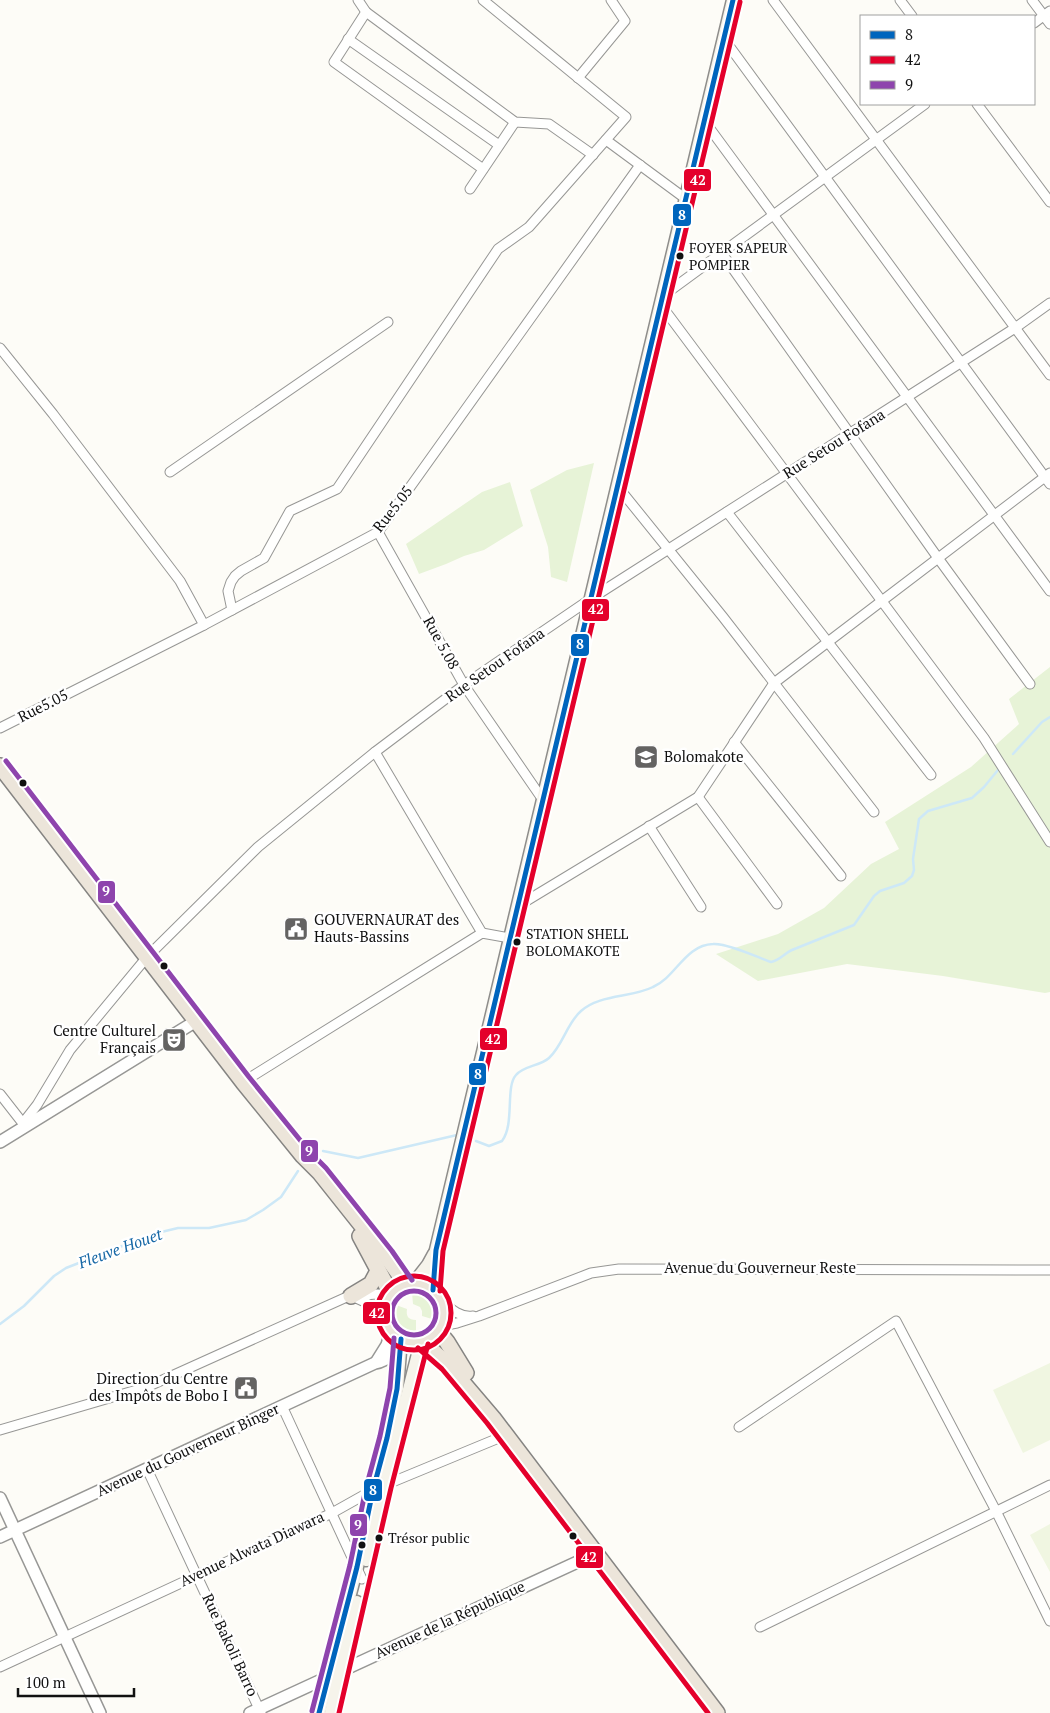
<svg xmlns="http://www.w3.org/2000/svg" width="1050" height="1713" font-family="'PT Serif',serif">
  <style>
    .garden { fill: #e7f3d7 }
    .pitch { fill: #f0f6e1 }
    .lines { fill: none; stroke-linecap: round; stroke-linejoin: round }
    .stream { stroke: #cde8f7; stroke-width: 2.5 }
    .minor-casing { stroke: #979795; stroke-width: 11 }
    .tertiary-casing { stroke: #979795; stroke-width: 14 }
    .secondary-casing { stroke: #8e8d8b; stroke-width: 15 }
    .trunk-casing { stroke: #858482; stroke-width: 18 }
    .minor { stroke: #fffffe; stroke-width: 9 }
    .tertiary { stroke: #fffffe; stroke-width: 11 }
    .secondary { stroke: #f6f4eb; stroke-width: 12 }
    .trunk { stroke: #ece5da; stroke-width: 15 }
    .bus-1-casing { stroke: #fff; stroke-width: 9 }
    .bus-2-casing { stroke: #fff; stroke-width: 9 }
    .bus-3-casing { stroke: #fff; stroke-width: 9 }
    .bus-1 { stroke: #0065bd; stroke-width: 5 }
    .bus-2 { stroke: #e4002b; stroke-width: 5 }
    .bus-3 { stroke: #8e44ad; stroke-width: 5 }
    .bus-dot { fill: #111; stroke: #fff; stroke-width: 2 }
    .labels { text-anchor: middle; stroke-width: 5; stroke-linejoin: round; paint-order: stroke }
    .bus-label { font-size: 14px; fill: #111; stroke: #fff; text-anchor: start }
    .street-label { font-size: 15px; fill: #111; stroke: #fff }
    .poi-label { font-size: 15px; fill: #111; stroke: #fff; text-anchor: start }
    .water-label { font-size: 16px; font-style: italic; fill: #1768a6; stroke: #fff }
    .line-badge { stroke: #fff; stroke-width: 2 }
    .badge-label { font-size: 14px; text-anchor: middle; font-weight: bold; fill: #fff }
  </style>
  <rect width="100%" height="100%" fill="#fdfcf7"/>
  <g class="garden">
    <polygon points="594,463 567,582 551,577 548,547 530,490 567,470"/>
    <polygon points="510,482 523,526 484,550 464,556 446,564 419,574 406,544 482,492"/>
    <polygon points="1050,667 1050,992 1045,993 943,976 847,964 758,981 716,954 778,934 824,908 871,864 899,849 885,822 971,767 1019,724 1009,699"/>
    <path d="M412,1293C427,1293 436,1305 432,1319L422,1316V1311L420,1307L413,1304Z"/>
    <path d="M396,1305L407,1309C406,1316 408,1320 416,1320V1332C401,1331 393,1320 396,1305Z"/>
  </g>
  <g class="pitch">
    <polygon points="1050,1363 1050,1440 1023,1453 993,1390"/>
    <polygon points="1050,1524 1050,1572 1030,1535"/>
  </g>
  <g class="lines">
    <g class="stream">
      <polyline points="1013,754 1042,722 1050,717"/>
      <path d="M476,1141L489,1146L502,1141C515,1124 505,1087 516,1075C523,1066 540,1066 549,1058C563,1045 567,1023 581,1011C600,994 631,998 653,987C676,977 685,945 713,944C727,943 757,957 771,962C779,961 785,953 792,950L854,925L874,896L880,891L904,883L912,876L914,870L913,859L919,819L928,811L972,798L984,787L998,770"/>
      <polyline points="323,1151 358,1158 457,1135"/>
      <polyline points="0,1324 24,1306 54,1276 66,1268 153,1234 178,1228 209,1228 246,1220 263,1210 281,1197 298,1171"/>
    </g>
    <defs>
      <g id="minor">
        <polyline points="358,0 366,12 515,122 549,124 593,155"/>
        <polyline points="773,0 1050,375"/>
        <polyline points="900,0 912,16"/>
        <polyline points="1032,0 1050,24"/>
        <polyline points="366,12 334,62 483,169"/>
        <polyline points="1034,23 1050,11"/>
        <polyline points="348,39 499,145"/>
        <polyline points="724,39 1050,484"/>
        <polyline points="578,78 625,21 611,0"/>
        <polyline points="977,104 1050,202"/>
        <polyline points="705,122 1050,591"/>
        <polyline points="606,140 686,199"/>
        <polyline points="470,189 515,122"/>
        <polyline points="721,252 938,558 1030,684"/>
        <polyline points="664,295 925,104"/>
        <polyline points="661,305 984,738 1050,842"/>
        <polyline points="0,348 53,414 180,581 204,625"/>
        <polyline points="170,472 388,322"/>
        <polyline points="618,487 723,617 874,812"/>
        <polyline points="727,512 931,775"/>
        <polyline points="378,532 464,685 543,800"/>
        <polyline points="232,610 228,591 231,582 235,576 241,571 264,558 290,511 337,489 498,249 529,227 626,117 483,0"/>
        <polyline points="0,728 204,625 378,532 640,165"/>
        <polyline points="734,742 841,876"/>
        <polyline points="375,752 482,933"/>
        <polyline points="698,797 777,904"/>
        <polyline points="649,826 701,907"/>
        <polyline points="518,906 698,797 774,683 1050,473"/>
        <polyline points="243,1082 482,933 510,938"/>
        <polyline points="0,1094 25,1126"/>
        <polyline points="23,1123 37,1105 70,1050 147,957 258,847 375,752 464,685 592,598 1015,328 1050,303"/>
        <polyline points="354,1297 369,1304 385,1316"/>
        <path d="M440,1299C450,1308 459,1318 473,1316"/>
        <polyline points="441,1326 457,1323 479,1316 591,1273 619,1269 1050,1270"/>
        <polyline points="282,1406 362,1579"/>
        <polyline points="739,1427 896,1321 996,1511 1050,1621"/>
        <polyline points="0,1430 147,1387 349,1296 377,1294 390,1295"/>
        <polyline points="147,1469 261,1713"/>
        <polyline points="760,1627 1050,1485"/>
        <polyline points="0,1667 332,1513 373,1490 506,1435"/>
      </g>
      <g id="tertiary">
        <polyline points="0,1142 196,1021"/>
        <polyline points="377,1361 387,1345 391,1331"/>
        <polyline points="0,1498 100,1713"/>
        <path d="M0,1537L375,1363C389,1361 394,1351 398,1338"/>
        <polyline points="250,1713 597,1553"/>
      </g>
      <g id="secondary">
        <polyline points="414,1283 428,1265 434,1254"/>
        <polyline points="433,1290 436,1250 733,0"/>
        <polyline points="366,1560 421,1342"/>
        <polyline points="319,1713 357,1567 373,1490 387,1438 397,1389 401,1339"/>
        <polyline points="331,1713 357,1602"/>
      </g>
      <g id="trunk">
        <polyline points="0,766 243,1082 303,1156 320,1173 386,1256 406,1284"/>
        <polyline points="360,1236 391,1294"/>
        <circle cx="414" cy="1313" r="30"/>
        <polyline points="351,1296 371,1284 378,1271"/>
        <polyline points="438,1331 447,1342 466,1373"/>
        <polyline points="423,1342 447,1364 493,1418 717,1713"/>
      </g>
    </defs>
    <use href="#minor" class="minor-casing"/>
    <use href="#tertiary" class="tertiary-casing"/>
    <use href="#secondary" class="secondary-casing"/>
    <use href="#trunk" class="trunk-casing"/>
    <use href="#minor" class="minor"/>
    <use href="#tertiary" class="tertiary"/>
    <use href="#secondary" class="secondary"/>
    <use href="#trunk" class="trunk"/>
    <defs>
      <g id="bus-1">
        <polyline points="433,1290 436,1250 733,0"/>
        <polyline points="319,1713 357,1567 373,1490 387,1438 397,1389 401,1339"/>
      </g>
      <g id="bus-2">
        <circle cx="414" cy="1313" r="37"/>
        <polyline points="440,1291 443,1251 740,2"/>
        <polyline points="418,1348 442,1369 487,1423 708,1713"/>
        <polyline points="339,1713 391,1488 428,1344"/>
      </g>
      <g id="bus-3">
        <polyline points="6,761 249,1077 309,1151 326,1168 392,1251 412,1280"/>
        <circle cx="414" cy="1313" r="22"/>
        <polyline points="312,1711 350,1565 366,1488 380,1436 390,1388 394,1338"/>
      </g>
    </defs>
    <use href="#bus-1" class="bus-1-casing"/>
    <use href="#bus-2" class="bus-2-casing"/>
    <use href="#bus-3" class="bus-3-casing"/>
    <use href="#bus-1" class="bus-1"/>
    <use href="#bus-2" class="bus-2"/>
    <use href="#bus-3" class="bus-3"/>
  </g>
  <defs>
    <symbol id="school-square" viewBox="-11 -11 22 22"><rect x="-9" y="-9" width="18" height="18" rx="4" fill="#646362" stroke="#fff"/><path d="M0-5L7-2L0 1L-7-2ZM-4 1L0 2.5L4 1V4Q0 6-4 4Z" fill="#fff"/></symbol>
    <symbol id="civic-square" viewBox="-11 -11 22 22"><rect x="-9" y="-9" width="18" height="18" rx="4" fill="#646362" stroke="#fff"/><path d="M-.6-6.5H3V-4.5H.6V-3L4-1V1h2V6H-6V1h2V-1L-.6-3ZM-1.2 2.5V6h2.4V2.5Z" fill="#fff"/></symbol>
    <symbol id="theatre-square" viewBox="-11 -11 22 22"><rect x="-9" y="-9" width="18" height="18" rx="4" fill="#646362" stroke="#fff"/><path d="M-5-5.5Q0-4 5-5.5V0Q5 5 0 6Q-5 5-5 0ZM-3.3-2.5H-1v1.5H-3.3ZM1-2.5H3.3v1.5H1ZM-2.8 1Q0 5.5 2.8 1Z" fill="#fff"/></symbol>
  </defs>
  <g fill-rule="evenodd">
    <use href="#school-square" x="632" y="743" width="28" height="28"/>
    <use href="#civic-square" x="282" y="915" width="28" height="28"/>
    <use href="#theatre-square" x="160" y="1026" width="28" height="28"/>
    <use href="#civic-square" x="232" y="1374" width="28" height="28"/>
  </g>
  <g class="bus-dot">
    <circle cx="680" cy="256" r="4.5"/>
    <circle cx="23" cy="783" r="4.5"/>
    <circle cx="517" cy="942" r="4.5"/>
    <circle cx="164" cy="966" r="4.5"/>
    <circle cx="573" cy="1536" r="4.5"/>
    <circle cx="379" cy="1538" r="4.5"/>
    <circle cx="362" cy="1545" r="4.5"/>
  </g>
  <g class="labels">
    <g class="bus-label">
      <text x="689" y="253">FOYER SAPEUR<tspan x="689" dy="17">POMPIER</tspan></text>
      <text x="526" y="939">STATION SHELL<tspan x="526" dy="17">BOLOMAKOTE</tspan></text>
      <text x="388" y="1543">Trésor public</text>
    </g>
    <g class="street-label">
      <text transform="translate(834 444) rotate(-32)" y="5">Rue Setou Fofana</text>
      <text transform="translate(393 509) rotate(-52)" y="5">Rue5.05</text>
      <text transform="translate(441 643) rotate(61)" y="5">Rue 5.08</text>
      <text transform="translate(495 665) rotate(-35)" y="5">Rue Setou Fofana</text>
      <text transform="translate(43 706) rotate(-27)" y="5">Rue5.05</text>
      <text x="760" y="1273">Avenue du Gouverneur Reste</text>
      <text transform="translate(188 1450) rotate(-25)" y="5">Avenue du Gouverneur Binger</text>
      <text transform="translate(252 1549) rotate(-25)" y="5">Avenue Alwata Diawara</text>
      <text transform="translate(450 1620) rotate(-25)" y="5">Avenue de la République</text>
      <text transform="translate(230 1645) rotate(65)" y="5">Rue Bakoli Barro</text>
    </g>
    <g class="poi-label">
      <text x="664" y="762">Bolomakote</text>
      <text x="314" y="925">GOUVERNAURAT des<tspan x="314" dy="17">Hauts-Bassins</tspan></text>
      <text x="156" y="1036" text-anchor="end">Centre Culturel<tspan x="156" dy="17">Français</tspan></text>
      <text x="228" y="1384" text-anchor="end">Direction du Centre<tspan x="228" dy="17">des Impôts de Bobo I</tspan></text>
    </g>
    <g class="water-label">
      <text transform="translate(120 1248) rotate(-20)" y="6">Fleuve Houet</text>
    </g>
  </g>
  <g class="line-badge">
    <rect x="683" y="168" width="29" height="24" rx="5" fill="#e4002b"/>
    <rect x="672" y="203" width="20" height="24" rx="5" fill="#0065bd"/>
    <rect x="581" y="598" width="29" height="24" rx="5" fill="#e4002b"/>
    <rect x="570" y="633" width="20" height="24" rx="5" fill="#0065bd"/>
    <rect x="97" y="880" width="19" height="24" rx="5" fill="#8e44ad"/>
    <rect x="479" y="1027" width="29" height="24" rx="5" fill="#e4002b"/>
    <rect x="468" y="1062" width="19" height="24" rx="5" fill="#0065bd"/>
    <rect x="300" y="1139" width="19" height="24" rx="5" fill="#8e44ad"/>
    <rect x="362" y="1301" width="29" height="24" rx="5" fill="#e4002b"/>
    <rect x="363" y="1478" width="20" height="24" rx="5" fill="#0065bd"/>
    <rect x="349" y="1513" width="19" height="24" rx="5" fill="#8e44ad"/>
    <rect x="575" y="1545" width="29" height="24" rx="5" fill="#e4002b"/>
  </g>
  <g class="badge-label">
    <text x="698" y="185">42</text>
    <text x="682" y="220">8</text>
    <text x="596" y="614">42</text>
    <text x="580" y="649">8</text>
    <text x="106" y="896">9</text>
    <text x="493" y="1044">42</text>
    <text x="478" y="1079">8</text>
    <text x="309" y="1156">9</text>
    <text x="377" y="1318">42</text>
    <text x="373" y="1495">8</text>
    <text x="358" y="1530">9</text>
    <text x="589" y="1562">42</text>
  </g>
  <rect x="860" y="15" width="175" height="90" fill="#ffffff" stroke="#a0a0a0"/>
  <rect x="870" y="31" width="25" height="8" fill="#0065bd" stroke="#a0a0a0"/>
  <text x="905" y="40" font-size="15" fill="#111111">8</text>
  <rect x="870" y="56" width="25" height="8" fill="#e4002b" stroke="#a0a0a0"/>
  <text x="905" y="65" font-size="15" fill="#111111">42</text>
  <rect x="870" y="81" width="25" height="8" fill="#8e44ad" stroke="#a0a0a0"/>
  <text x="905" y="90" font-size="15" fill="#111111">9</text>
  <path d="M18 1688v8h116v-8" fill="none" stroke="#111111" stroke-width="2.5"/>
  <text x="25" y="1688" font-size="15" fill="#111111" stroke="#ffffff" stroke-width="4" paint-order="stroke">100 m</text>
</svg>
